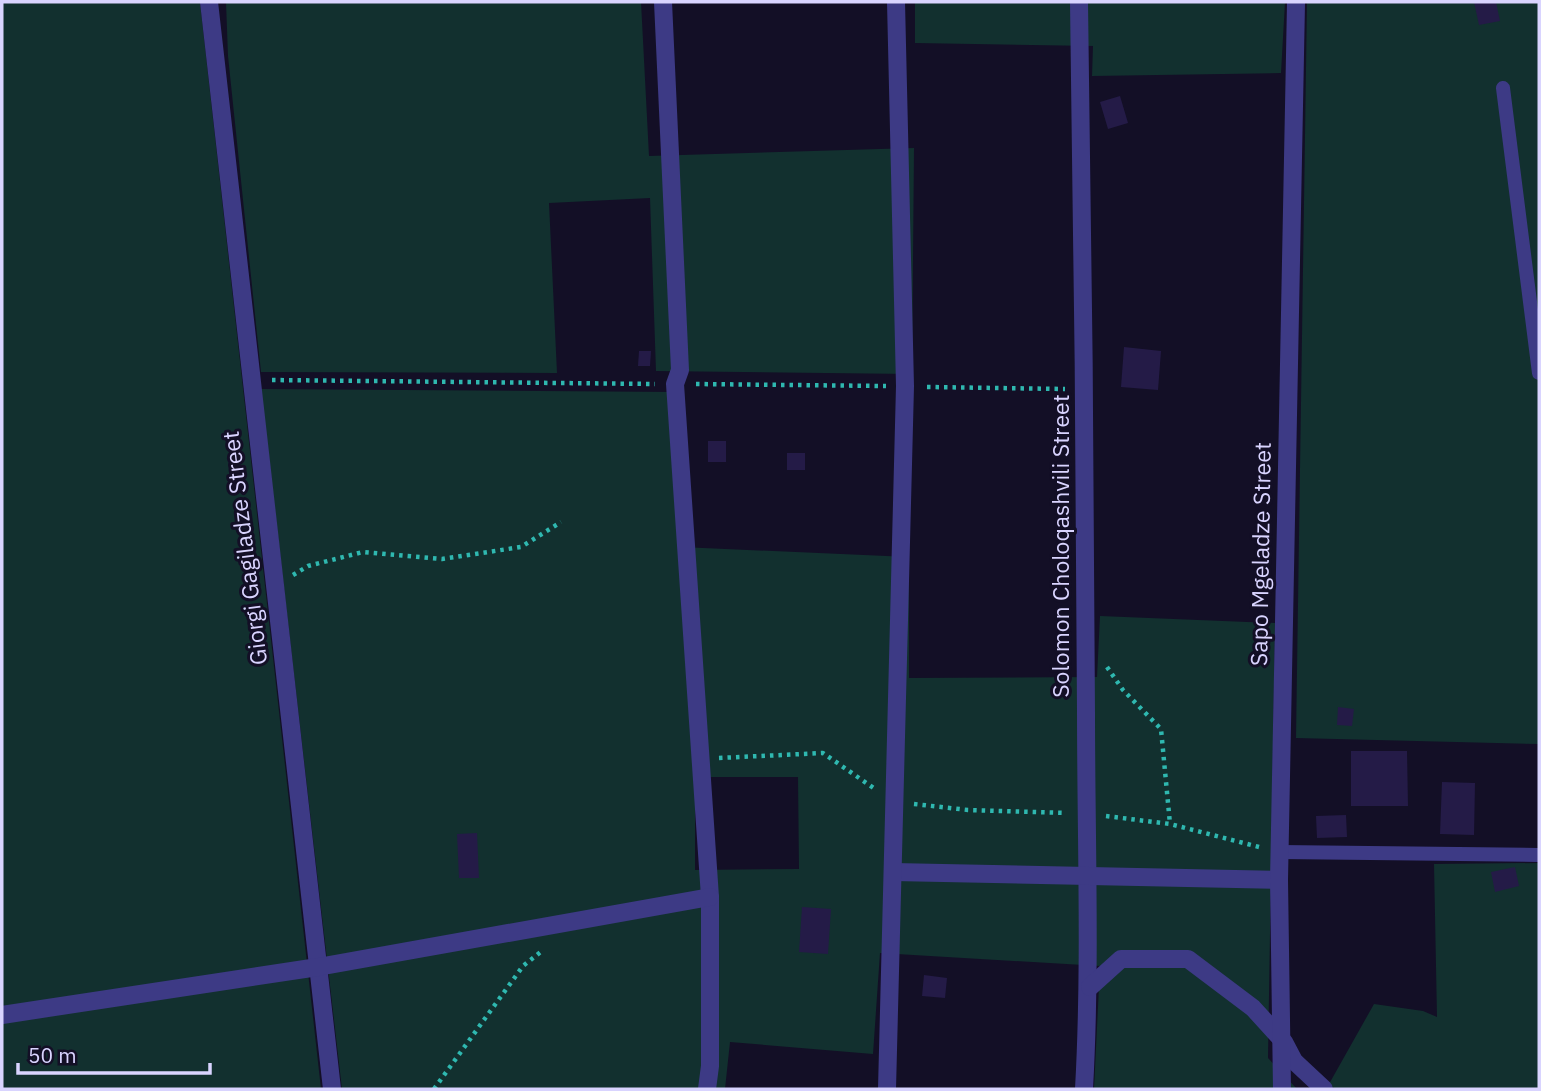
<svg xmlns="http://www.w3.org/2000/svg" width="1541" height="1091" font-family="'IBM Plex Sans',sans-serif">
  <style>
    .green { fill: #12302f; fill-rule: evenodd }
    .building { fill: #241b47 }
    .lines { fill: none; stroke-linecap: round; stroke-linejoin: round }
    .path { stroke: #2fb8b0; stroke-width: 4.5; stroke-dasharray: 3.5 5; stroke-linecap: butt }
    .lane { stroke: #3d3a85; stroke-width: 14 }
    .street { stroke: #3d3a85; stroke-width: 18 }
    .labels { text-anchor: middle; stroke-width: 6; stroke-linejoin: round; paint-order: stroke }
    .street-label { font-size: 23px; fill: #d9d4ff; stroke: #130f26 }
  </style>
  <rect width="100%" height="100%" fill="#130f26"/>
  <g class="green">
    <polygon points="2,2 200,2 321,1089 2,1089"/>
    <polygon points="226,2 641,2 649,156 914,148 912,374 656,371 650,198 549,203 557,373 261,372 228,56"/>
    <polygon points="915,2 1285,2 1281,73 1092,76 1093,46 915,43"/>
    <polygon points="1307,2 1539,2 1539,744 1296,738"/>
    <path d="M261,389L672,392L681,547L909,557V678L1097,677L1100,616L1275,623L1268,1058L1297,1089H1094L1100,966L880,953L873,1054L730,1042L725,1089H342ZM695,777H798L799,869L695,870Z"/>
    <polygon points="1539,863 1539,1089 1335,1089 1329,1084 1374,1004 1423,1011 1437,1017 1434,864"/>
  </g>
  <g class="building">
    <polygon points="1474,2 1496,2 1500,21 1479,25"/>
    <polygon points="1120,96 1128,123 1108,129 1100,102"/>
    <polygon points="1124,347 1161,351 1158,390 1121,387"/>
    <polygon points="639,351 651,351 650,366 638,366"/>
    <rect x="708" y="441" width="18" height="21"/>
    <rect x="787" y="453" width="18" height="17"/>
    <polygon points="1338,707 1354,709 1352,726 1337,725"/>
    <polygon points="1351,751 1407,751 1408,806 1351,806"/>
    <polygon points="1442,782 1475,783 1474,835 1440,834"/>
    <polygon points="1346,815 1347,837 1317,838 1316,816"/>
    <polygon points="477,833 479,878 459,878 457,834"/>
    <polygon points="1515,867 1519,886 1495,892 1491,872"/>
    <polygon points="802,907 831,909 828,954 799,952"/>
    <polygon points="924,975 947,978 945,998 922,996"/>
  </g>
  <g class="lines">
    <g class="path">
      <polyline points="272,380 655,384"/>
      <polyline points="696,384 886,386"/>
      <polyline points="927,387 1065,389"/>
      <polyline points="293,575 308,566 363,552 442,559 521,547 561,522"/>
      <polyline points="1107,667 1123,690 1161,729 1170,824"/>
      <polyline points="719,758 823,753 875,789"/>
      <polyline points="914,804 968,810 1066,813"/>
      <polyline points="1106,816 1170,824 1259,847"/>
      <polyline points="434,1089 523,966 543,950"/>
    </g>
    <g class="lane">
      <polyline points="1503,88 1539,373"/>
      <polyline points="1280,852 1539,855"/>
    </g>
    <g class="street">
      <polyline points="209,2 332,1089"/>
      <polyline points="663,2 680,370 675,384 710,897 710,1066 707,1089"/>
      <path d="M1079,2C1083,239 1085,475 1086,712C1086,838 1091,964 1084,1089"/>
      <polyline points="893,872 1279,880"/>
      <polyline points="1090,987 1121,959 1188,959 1253,1008 1284,1042 1294,1061 1324,1089"/>
      <polyline points="2,1015 318,967 710,897"/>
      <polyline points="887,1089 905,386 896,2"/>
      <polyline points="1282,1089 1279,880 1296,3"/>
    </g>
  </g>
  <g class="labels">
    <g class="street-label">
      <text transform="translate(1061 546) rotate(-90)" y="8">Solomon Choloqashvili Street</text>
      <text transform="translate(245 548) rotate(-97)" y="8">Giorgi Gagiladze Street</text>
      <text transform="translate(1261 554) rotate(-89)" y="8">Sapo Mgeladze Street</text>
    </g>
  </g>
  <rect width="1541" height="1091" fill="none" stroke="#d9d4ff" stroke-width="7"/>
  <path d="M18 1063v10h192v-10" fill="none" stroke="#d9d4ff" stroke-width="3.5"/>
  <text x="28" y="1063" font-size="21" fill="#d9d4ff" stroke="#130f26" stroke-width="5" paint-order="stroke">50 m</text>
</svg>
